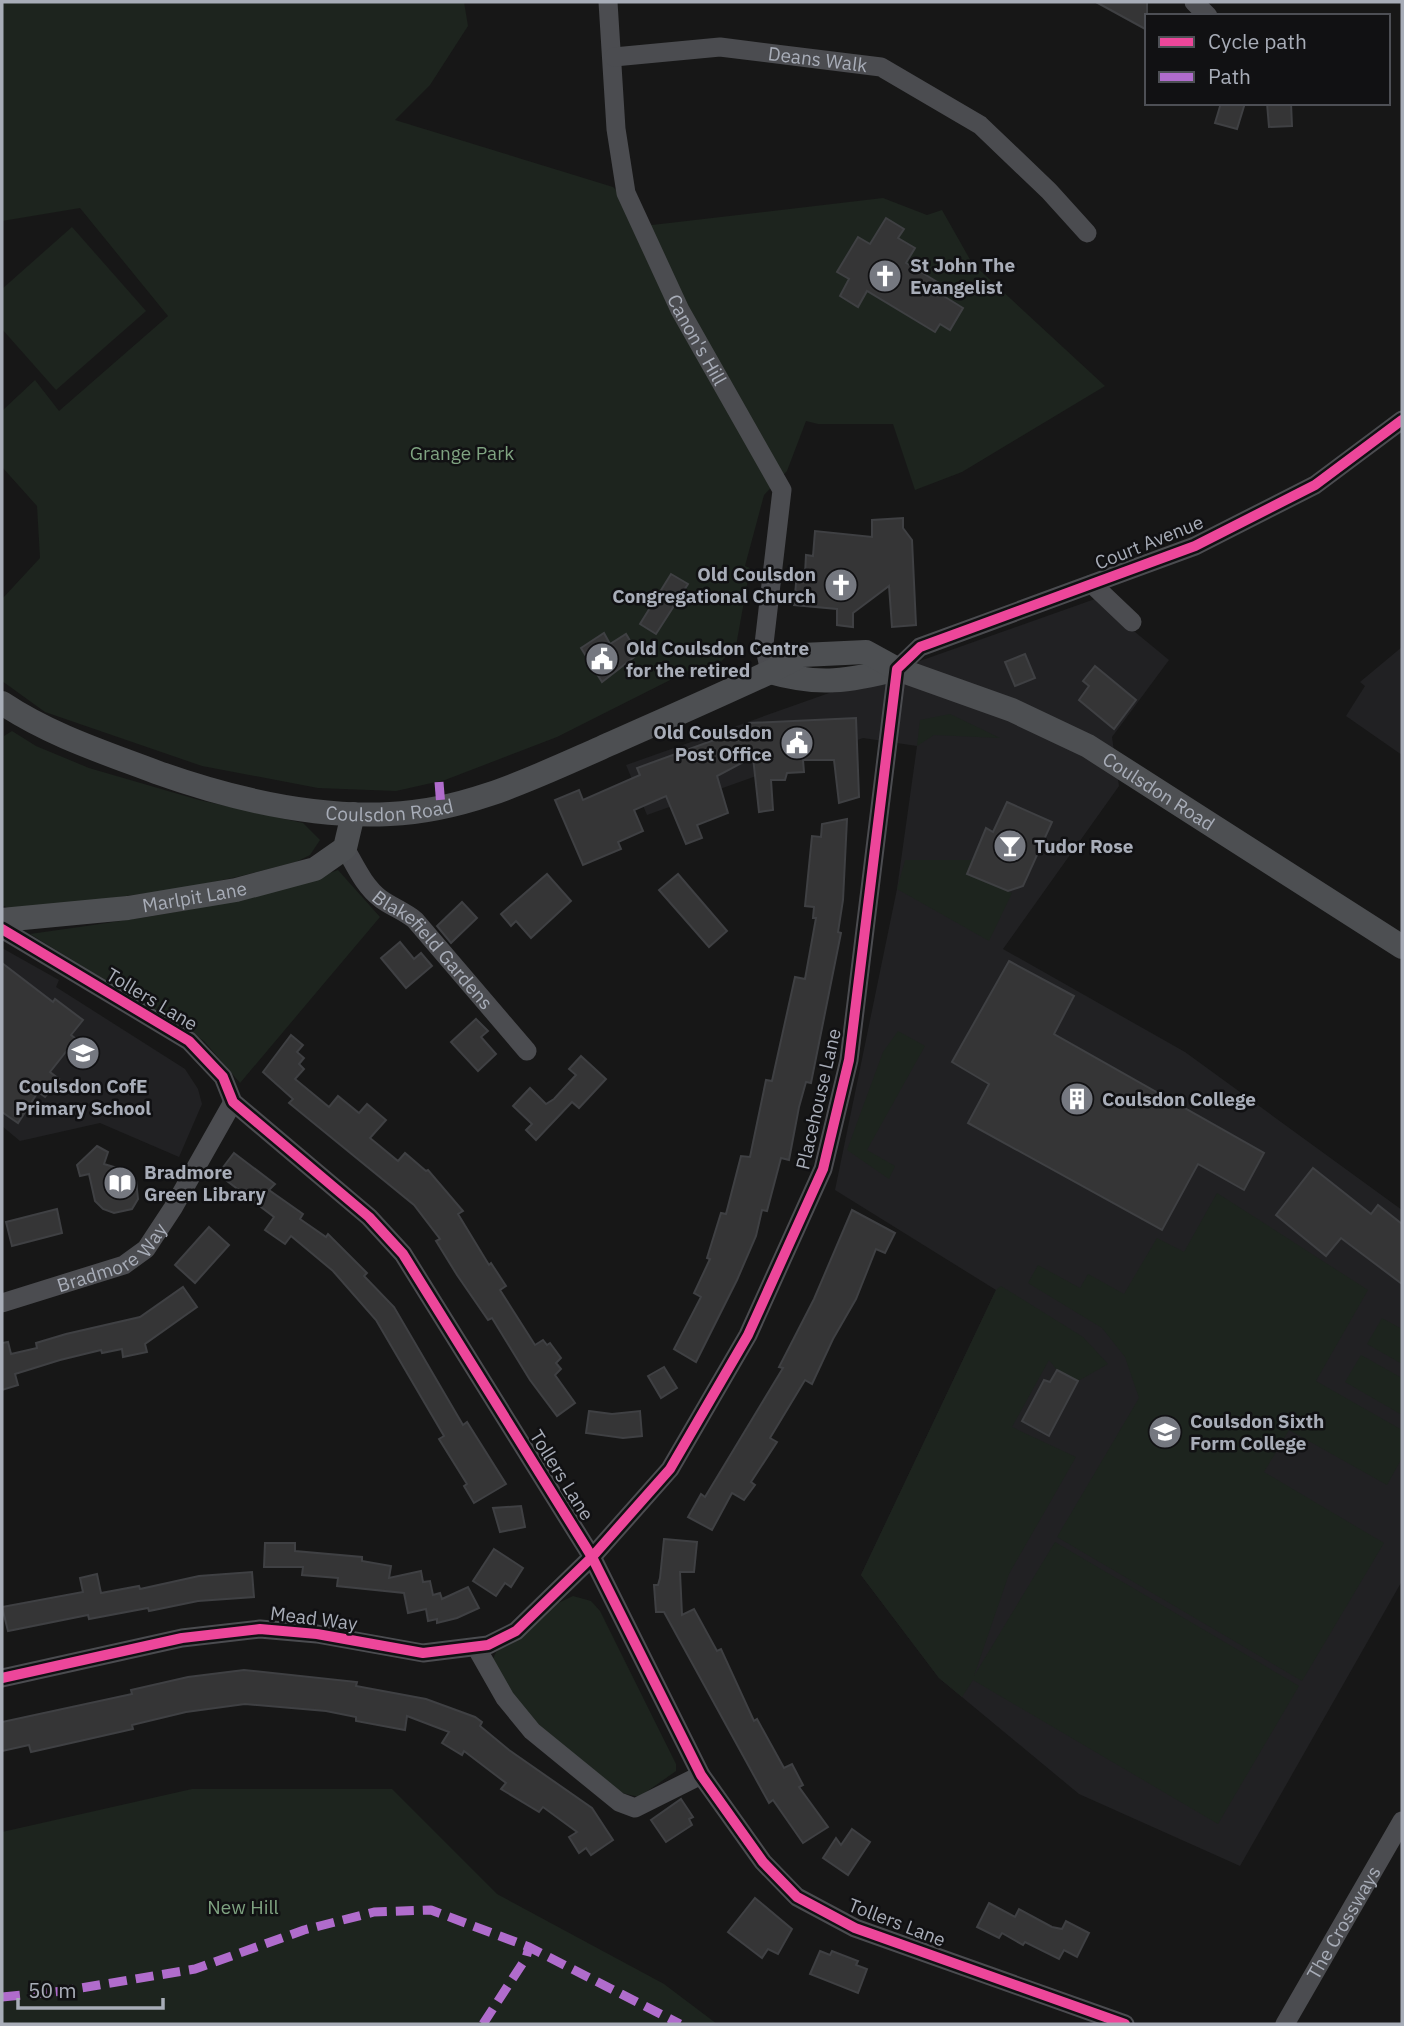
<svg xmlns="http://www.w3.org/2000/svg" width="1404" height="2026" font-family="'IBM Plex Sans',sans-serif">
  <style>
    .built { fill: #212123 }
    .green { fill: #1d241e; fill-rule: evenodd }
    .building { fill: #353536; stroke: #3f4043; stroke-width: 2 }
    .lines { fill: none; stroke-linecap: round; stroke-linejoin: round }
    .minor { stroke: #4b4c50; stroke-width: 19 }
    .major { stroke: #4d4f52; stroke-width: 24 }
    .quiet { stroke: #b06ccc; stroke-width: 9; stroke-dasharray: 18 9; stroke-linecap: butt }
    .cycleway-casing { stroke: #111113; stroke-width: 15 }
    .cycleway { stroke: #ed469a; stroke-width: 10 }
    .labels { text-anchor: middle; stroke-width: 5; stroke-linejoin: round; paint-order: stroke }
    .street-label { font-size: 19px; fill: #a8adb8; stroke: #111113 }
    .poi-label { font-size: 19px; font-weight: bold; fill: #a8adb8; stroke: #111113; text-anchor: start }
    .park-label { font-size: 19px; fill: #7fa381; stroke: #111113 }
  </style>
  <rect width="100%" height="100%" fill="#171717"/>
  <g class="built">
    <polygon points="1095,599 1169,660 1112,737 1119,786 1003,949 1185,1052 1402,1210 1402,1581 1240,1866 1079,1794 939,1678 861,1575 996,1290 835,1190 897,889 917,746 863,738 647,815 626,765"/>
    <polygon points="1402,647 1402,755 1346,716 1365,686 1360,682"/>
    <polygon points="2,948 59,980 56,987 185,1069 198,1089 202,1104 179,1157 100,1123 20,1141 2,1126"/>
  </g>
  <g class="green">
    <path d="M2,2H464L468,26L430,85L395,120L613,187L652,225L883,198L927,215L942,210L972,263L1105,386L962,472L915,490L893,424H818L806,421L787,471L764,495L745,566L750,568L736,646L719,664L692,677L688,671L557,737L445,780L396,791L318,788L202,766L45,712L2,681V599L40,558L37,506L2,467V411L35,380L59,411L168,316L80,208L2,221ZM903,229L898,238L915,248L906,263L939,282L934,290L963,307L950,330L940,324L935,332L867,291L858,307L840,296L849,279L838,272L870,244Z"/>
    <polygon points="72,227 146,311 56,390 2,329 2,289"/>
    <polygon points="950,714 1000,738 934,735 917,746 920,720"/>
    <polygon points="12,731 36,746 89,768 199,800 303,823 320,840 310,855 296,862 237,877 179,889 13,911 2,905 4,736"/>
    <polygon points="905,860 973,860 967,874 1012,893 989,941 897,889"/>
    <path d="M338,870L380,917L240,1083L204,1041L30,934C133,919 240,907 338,870Z"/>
    <polygon points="898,1031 925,1046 867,1150 895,1166 889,1179 847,1150 883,1052"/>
    <polygon points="1217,1193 1368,1290 1316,1381 1402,1430 1402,1458 1387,1485 1289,1430 1264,1472 1384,1543 1302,1681 1057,1537 1139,1398 1125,1357 1102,1328 1028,1283 1038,1265 1080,1288 1088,1274 1124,1294 1157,1238 1184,1252"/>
    <polygon points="1001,1286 1083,1337 1108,1364 1078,1381 1057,1370 1049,1360 1012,1427 1076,1457 1009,1574 974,1676 1055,1542 1299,1686 1218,1824 973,1680 962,1697 939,1678 861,1575 996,1290"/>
    <polygon points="1382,1318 1402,1329 1402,1364 1367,1344"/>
    <polygon points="1361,1355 1402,1378 1402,1415 1345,1382"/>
    <polygon points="573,1596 591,1601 600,1611 676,1764 676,1771 639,1797 622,1793 532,1720 515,1700 493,1659 496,1652 556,1604"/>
    <polygon points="192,1789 392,1789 497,1894 664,1984 717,2024 2,2024 2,1832"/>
  </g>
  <g class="building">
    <polygon points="1096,2 1147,2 1147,30"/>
    <polygon points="1221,103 1245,103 1237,129 1215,123"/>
    <polygon points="1267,103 1291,103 1292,126 1269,127"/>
    <polygon points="886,218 904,229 898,238 915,248 906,263 939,283 934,290 963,308 950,330 940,324 935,332 867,291 858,307 840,296 849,279 837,272 858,237 870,244"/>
    <polygon points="903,518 903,528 912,540 916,625 892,627 889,586 853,613 853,627 837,625 837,609 794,605 797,573 805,574 806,555 813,556 815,531 872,537 872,520"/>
    <polygon points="671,574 688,584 656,634 640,624"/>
    <polygon points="604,633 610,644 626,634 638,654 602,682 581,648"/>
    <polygon points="1025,654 1035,678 1015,686 1005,662"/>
    <polygon points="1095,666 1136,700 1114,729 1079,700 1089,686 1083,681"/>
    <polygon points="856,718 859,797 839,803 834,760 803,760 804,772 787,773 785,780 771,780 773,810 759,812 753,757 717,776 728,813 697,825 702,838 686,844 666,796 634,810 643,831 618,842 621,849 583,865 555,800 579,790 583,800 640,775 637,768 750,727 749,723"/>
    <polygon points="1007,802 1052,822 1023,886 1008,891 967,874 986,828 993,832"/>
    <polygon points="847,819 843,900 838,932 841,933 811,1083 806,1082 799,1107 789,1160 781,1158 767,1211 762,1210 756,1236 737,1280 696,1362 674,1349 701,1297 694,1293 710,1259 707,1258 721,1213 726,1214 741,1156 750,1157 766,1080 772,1081 795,977 805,979 816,918 813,918 814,907 805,906 812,836 821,837 822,824"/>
    <polygon points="547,874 571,901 531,938 516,921 511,926 501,914"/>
    <polygon points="678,874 727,931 709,947 659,890"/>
    <polygon points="462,902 477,918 451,943 437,926"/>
    <polygon points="400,942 414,959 421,953 432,966 406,988 381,958"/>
    <polygon points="1009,961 1074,996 1054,1034 1264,1153 1244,1190 1198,1164 1162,1230 968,1123 989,1084 952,1062"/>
    <polygon points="2,963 53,1002 55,999 83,1020 71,1035 76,1039 50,1072 59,1079 45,1097 38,1092 18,1123 2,1112"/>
    <polygon points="476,1019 488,1031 481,1037 496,1054 478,1071 451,1042"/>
    <polygon points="291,1035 303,1045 297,1052 304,1058 299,1064 304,1069 295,1079 329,1107 338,1096 359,1113 367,1104 386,1120 370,1138 398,1161 405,1153 426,1171 428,1170 463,1211 458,1214 489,1265 491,1263 506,1286 500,1290 535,1345 543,1340 547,1345 550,1343 561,1358 556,1363 561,1369 555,1375 575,1403 557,1416 530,1380 492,1318 488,1320 457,1275 436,1241 440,1239 414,1205 289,1103 293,1099 263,1072"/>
    <polygon points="581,1056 606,1079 579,1108 572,1102 536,1140 526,1130 532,1124 513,1106 530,1088 546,1104 554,1099 576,1075 569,1069"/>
    <polygon points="97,1146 108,1152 104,1164 127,1171 136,1180 138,1199 132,1209 114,1213 103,1209 95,1201 89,1174 80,1176 77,1165"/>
    <polygon points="234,1153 275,1184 269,1190 303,1214 300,1219 326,1237 328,1234 367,1273 364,1276 394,1307 463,1425 467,1422 506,1484 474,1503 464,1486 467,1484 439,1439 444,1436 376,1320 333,1271 291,1236 285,1244 265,1230 274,1217 218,1174"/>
    <polygon points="1313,1168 1371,1214 1378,1205 1402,1224 1402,1284 1341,1238 1326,1256 1276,1215"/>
    <polygon points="57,1209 62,1233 12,1246 6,1222"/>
    <polygon points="852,1210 895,1233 885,1253 876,1249 856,1299 833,1339 812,1384 805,1380 770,1438 777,1442 751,1482 755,1485 744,1500 732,1493 712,1530 688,1517 701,1494 705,1497 783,1368 779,1367 814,1299"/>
    <polygon points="209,1227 229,1245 195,1283 175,1265"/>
    <polygon points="183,1287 197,1307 145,1344 147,1352 123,1357 122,1349 102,1353 101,1350 60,1360 15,1374 18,1385 2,1390 2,1343 8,1342 11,1354 37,1348 36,1343 66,1334 140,1317"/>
    <polygon points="664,1367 677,1388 661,1398 648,1376"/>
    <polygon points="1057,1370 1078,1381 1049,1436 1022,1421 1044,1380 1050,1382"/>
    <polygon points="589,1411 612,1414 640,1411 642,1436 623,1438 586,1433"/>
    <polygon points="521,1506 525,1527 500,1532 493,1508"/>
    <polygon points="664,1539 697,1542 694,1572 680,1572 682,1615 694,1609 717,1651 721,1649 754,1721 757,1719 784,1768 792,1764 803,1785 799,1787 828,1827 803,1843 773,1800 769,1803 664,1612 656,1612 654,1585 658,1585 660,1578"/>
    <polygon points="265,1543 295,1543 295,1551 362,1557 362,1561 391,1566 389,1578 421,1571 423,1582 430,1581 433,1595 440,1593 442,1599 468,1587 479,1608 457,1618 437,1623 437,1619 428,1621 426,1609 408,1613 404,1593 337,1586 338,1578 302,1575 303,1567 264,1567"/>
    <polygon points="494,1549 523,1568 511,1587 505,1583 496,1596 473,1581"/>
    <polygon points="252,1572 254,1597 198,1601 149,1611 148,1608 89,1619 88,1615 8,1631 2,1607 83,1592 80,1578 97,1574 101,1593 139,1586 140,1589 199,1576"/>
    <polygon points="244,1670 357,1682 356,1686 426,1699 475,1717 482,1722 480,1726 509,1750 592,1808 613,1840 591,1855 586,1848 579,1853 569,1837 577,1832 543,1807 539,1812 501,1789 506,1783 464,1751 462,1755 442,1743 449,1732 407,1716 405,1730 356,1721 356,1717 326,1711 245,1704 186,1712 132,1725 133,1729 31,1752 29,1745 2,1751 2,1722 132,1694 131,1690 188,1677"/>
    <polygon points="681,1799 693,1817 689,1819 692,1825 666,1842 651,1820"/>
    <polygon points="852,1829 870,1842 848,1875 823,1858 836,1838 841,1845"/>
    <polygon points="755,1898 792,1929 778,1954 768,1949 762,1958 728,1932"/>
    <polygon points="989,1903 1015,1917 1019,1909 1052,1927 1062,1929 1066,1921 1089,1933 1077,1957 1064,1950 1059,1959 1025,1942 1023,1945 1002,1933 999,1938 977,1927"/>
    <polygon points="820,1951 830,1955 832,1951 858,1961 856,1965 867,1969 858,1993 810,1974"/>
  </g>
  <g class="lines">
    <g class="minor">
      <path id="s1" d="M608,2L616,129L626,193L680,310L782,490L764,644L770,672"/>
      <polyline points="1194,2 1208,16"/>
      <path id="s2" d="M614,57L720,47L881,67L980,125L1049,191L1087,233"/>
      <polyline points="1092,584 1132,622"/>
      <path id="s3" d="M345,848C356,867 364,886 381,899C392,907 404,911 415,920L527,1051"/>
      <polyline points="2,929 189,1041 223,1077 233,1102 369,1217 403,1254 592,1557 701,1775 763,1862 797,1897 855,1928 1125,2024"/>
      <path id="s4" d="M2,1303L124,1265L146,1249L173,1208L233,1102"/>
      <polyline points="476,1647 505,1698 532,1731 619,1802 635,1808 701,1775"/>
      <polyline points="2,1678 182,1638 260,1629 317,1634 423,1653 488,1645 516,1631 592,1557 670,1469 748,1335 823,1169 849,1060 897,669 920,647 1195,546 1315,485 1402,420"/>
      <path id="s5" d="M1285,2024L1402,1821"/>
    </g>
    <g class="major">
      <path d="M770,672C818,686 850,681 897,669"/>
      <path id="s6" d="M2,703C50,735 103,752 156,772C229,798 312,818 390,814C466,811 533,778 601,748C657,723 714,698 770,672L802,655L866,652L897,669L1012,710L1088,746L1402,947"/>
      <path id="s7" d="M2,920L128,908L236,890L315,869L345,848L353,814"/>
    </g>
    <g class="quiet">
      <polyline points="439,782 441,807"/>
      <polyline points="2,1997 63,1991 195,1969 304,1930 374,1912 431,1910 529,1947 680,2024"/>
      <polyline points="483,2024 526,1958 529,1947"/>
    </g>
    <defs>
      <g id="cycleway">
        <polyline points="2,929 189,1041 223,1077 233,1102 369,1217 403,1254 592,1557 701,1775 763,1862 797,1897 855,1928 1125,2024"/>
        <polyline points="2,1678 182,1638 260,1629 317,1634 423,1653 488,1645 516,1631 592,1557 670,1469 748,1335 823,1169 849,1060 897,669 920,647 1195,546 1315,485 1402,420"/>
      </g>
    </defs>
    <use href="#cycleway" class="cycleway-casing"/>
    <use href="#cycleway" class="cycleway"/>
  </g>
  <defs>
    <symbol id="church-disc" viewBox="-11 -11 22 22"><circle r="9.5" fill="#757880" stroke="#111113"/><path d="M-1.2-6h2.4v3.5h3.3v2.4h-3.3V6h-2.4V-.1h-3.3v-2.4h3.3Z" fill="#fff"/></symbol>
    <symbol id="civic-disc" viewBox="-11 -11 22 22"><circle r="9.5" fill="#757880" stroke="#111113"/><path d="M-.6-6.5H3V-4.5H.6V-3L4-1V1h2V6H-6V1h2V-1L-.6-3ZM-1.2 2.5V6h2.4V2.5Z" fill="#fff"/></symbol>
    <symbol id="bar-disc" viewBox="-11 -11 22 22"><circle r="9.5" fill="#757880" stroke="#111113"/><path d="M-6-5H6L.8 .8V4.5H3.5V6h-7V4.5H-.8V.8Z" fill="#fff"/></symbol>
    <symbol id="school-disc" viewBox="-11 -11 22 22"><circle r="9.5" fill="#757880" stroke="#111113"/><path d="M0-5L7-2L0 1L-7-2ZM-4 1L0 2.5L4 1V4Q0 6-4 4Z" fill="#fff"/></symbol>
    <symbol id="building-disc" viewBox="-11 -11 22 22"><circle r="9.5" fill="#757880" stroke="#111113"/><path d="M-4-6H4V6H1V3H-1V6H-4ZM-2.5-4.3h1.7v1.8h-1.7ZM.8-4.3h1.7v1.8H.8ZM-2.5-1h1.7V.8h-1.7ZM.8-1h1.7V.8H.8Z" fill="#fff"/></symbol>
    <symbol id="library-disc" viewBox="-11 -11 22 22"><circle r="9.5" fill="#757880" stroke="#111113"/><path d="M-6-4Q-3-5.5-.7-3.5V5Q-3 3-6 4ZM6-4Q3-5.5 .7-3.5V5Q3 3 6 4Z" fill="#fff"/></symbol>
    <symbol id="university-disc" viewBox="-11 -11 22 22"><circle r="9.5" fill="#757880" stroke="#111113"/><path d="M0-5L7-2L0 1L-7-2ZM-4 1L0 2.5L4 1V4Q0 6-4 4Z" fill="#fff"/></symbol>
  </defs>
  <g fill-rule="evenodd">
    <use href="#church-disc" x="866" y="257" width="38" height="38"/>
    <use href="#church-disc" x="822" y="566" width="38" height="38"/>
    <use href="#civic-disc" x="583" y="640" width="38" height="38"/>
    <use href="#civic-disc" x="778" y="724" width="38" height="38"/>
    <use href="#bar-disc" x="991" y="827" width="38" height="38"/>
    <use href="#school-disc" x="64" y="1034" width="38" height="38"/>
    <use href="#building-disc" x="1058" y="1080" width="38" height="38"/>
    <use href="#library-disc" x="101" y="1164" width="38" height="38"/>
    <use href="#university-disc" x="1146" y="1413" width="38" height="38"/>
  </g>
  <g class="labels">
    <g class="street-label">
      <text dy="7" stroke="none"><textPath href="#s2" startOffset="205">Deans Walk</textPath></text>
      <text dy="7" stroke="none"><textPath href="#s1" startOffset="355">Canon's Hill</textPath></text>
      <text transform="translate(1149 542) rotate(-22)" y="7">Court Avenue</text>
      <text dy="7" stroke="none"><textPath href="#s6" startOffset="1242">Coulsdon Road</textPath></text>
      <text dy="7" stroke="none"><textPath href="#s6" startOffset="408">Coulsdon Road</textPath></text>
      <text dy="7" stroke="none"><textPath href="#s7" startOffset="194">Marlpit Lane</textPath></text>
      <text dy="7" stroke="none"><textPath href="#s3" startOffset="136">Blakefield Gardens</textPath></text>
      <text transform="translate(152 999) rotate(31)" y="7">Tollers Lane</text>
      <text transform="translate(818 1099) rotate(-77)" y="7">Placehouse Lane</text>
      <text dy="7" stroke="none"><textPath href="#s4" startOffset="121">Bradmore Way</textPath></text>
      <text transform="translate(562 1475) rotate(58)" y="7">Tollers Lane</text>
      <text transform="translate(314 1618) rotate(7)" y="7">Mead Way</text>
      <text transform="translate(897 1922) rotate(21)" y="7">Tollers Lane</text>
      <text dy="7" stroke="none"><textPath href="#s5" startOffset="117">The Crossways</textPath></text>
    </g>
    <g class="poi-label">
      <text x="910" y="272">St John The<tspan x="910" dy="22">Evangelist</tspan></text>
      <text x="816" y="581" text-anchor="end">Old Coulsdon<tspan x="816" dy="22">Congregational Church</tspan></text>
      <text x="626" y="655">Old Coulsdon Centre<tspan x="626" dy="22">for the retired</tspan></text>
      <text x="772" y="739" text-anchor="end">Old Coulsdon<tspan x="772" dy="22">Post Office</tspan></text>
      <text x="1034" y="853">Tudor Rose</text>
      <text x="83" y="1093" text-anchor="middle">Coulsdon CofE<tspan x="83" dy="22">Primary School</tspan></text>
      <text x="1102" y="1106">Coulsdon College</text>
      <text x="144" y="1179">Bradmore<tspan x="144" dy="22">Green Library</tspan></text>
      <text x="1190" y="1428">Coulsdon Sixth<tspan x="1190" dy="22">Form College</tspan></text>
    </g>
    <g class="park-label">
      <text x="462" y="460">Grange Park</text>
      <text x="243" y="1914">New Hill</text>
    </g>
  </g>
  <rect width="1404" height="2026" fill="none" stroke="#a8adb8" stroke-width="7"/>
  <rect x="1145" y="14" width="245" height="91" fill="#111113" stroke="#4d4f55" stroke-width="2"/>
  <rect x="1159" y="37" width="35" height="10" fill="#ed469a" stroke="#4d4f55" stroke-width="2"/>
  <text x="1208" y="49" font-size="21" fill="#a8adb8">Cycle path</text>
  <rect x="1159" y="72" width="35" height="10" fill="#b06ccc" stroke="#4d4f55" stroke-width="2"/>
  <text x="1208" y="84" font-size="21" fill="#a8adb8">Path</text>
  <path d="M18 1998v10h145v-10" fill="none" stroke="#a8adb8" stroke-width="3.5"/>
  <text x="28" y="1998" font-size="21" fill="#a8adb8" stroke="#111113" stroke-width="5" paint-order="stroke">50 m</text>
</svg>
